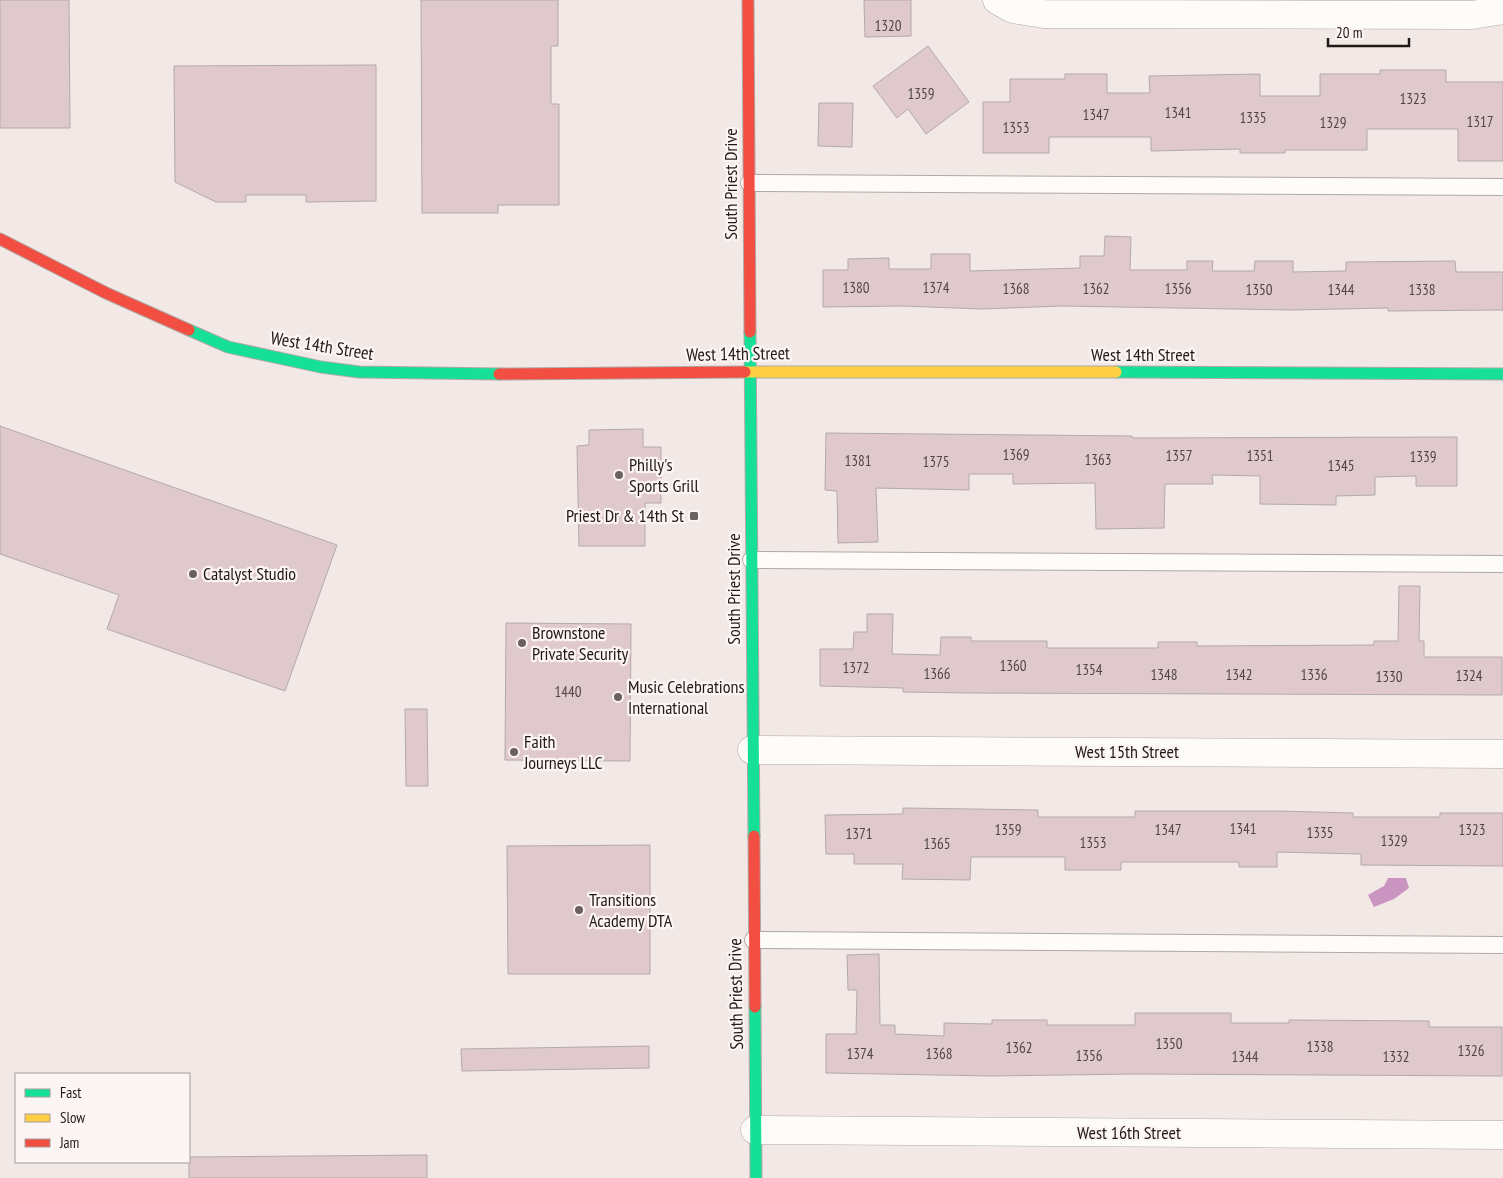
<svg xmlns="http://www.w3.org/2000/svg" width="1503" height="1178" font-family="'PT Sans Narrow',sans-serif">
  <style>
    .water { fill: #ca95c1 }
    .building { fill: #e0c9cc; stroke: #b2aaaa }
    .lines { fill: none; stroke-linecap: round; stroke-linejoin: round }
    .lane-casing { stroke: #b0a8a6; stroke-width: 18 }
    .street-casing { stroke: #b0a8a6; stroke-width: 29 }
    .fast-casing { stroke: #b0a8a6; stroke-width: 13 }
    .slow-casing { stroke: #b0a8a6; stroke-width: 13 }
    .jam-casing { stroke: #b0a8a6; stroke-width: 13 }
    .lane { stroke: #fdfcfb; stroke-width: 16 }
    .street { stroke: #fdfcfb; stroke-width: 28 }
    .fast { stroke: #16e098; stroke-width: 11 }
    .slow { stroke: #ffcf43; stroke-width: 11 }
    .jam { stroke: #f24e42; stroke-width: 11 }
    .poi-dot { fill: #6a615f; stroke: #fdf5f3; stroke-width: 2 }
    .labels { text-anchor: middle; stroke-width: 4.5; stroke-linejoin: round; paint-order: stroke }
    .number-label { font-size: 15px; fill: #504544 }
    .street-label { font-size: 18px; fill: #201917; stroke: #fdf5f3 }
    .poi-label { font-size: 18px; fill: #201917; stroke: #fdf5f3; text-anchor: start }
  </style>
  <rect width="100%" height="100%" fill="#f2e8e5"/>
  <polygon class="water" points="1388,878 1406,878 1409,888 1394,899 1374,907 1368,895 1384,886"/>
  <g class="building">
    <polygon points="0,0 69,0 70,128 0,128"/>
    <polygon points="421,0 558,0 558,46 551,46 551,104 559,104 559,205 498,205 498,213 422,213"/>
    <polygon points="864,0 911,0 911,36 865,37"/>
    <polygon points="928,46 969,102 926,134 908,109 897,118 873,86"/>
    <polygon points="376,65 376,201 306,202 306,195 246,195 246,202 216,202 175,182 174,66"/>
    <polygon points="1380,70 1446,70 1446,82 1503,82 1503,161 1458,161 1458,129 1367,129 1367,150 1285,150 1285,153 1240,153 1240,149 1151,151 1151,137 1049,137 1049,153 983,153 983,102 1010,102 1010,79 1065,79 1065,74 1107,74 1107,93 1150,93 1149,76 1260,74 1260,96 1320,96 1320,74 1380,74"/>
    <polygon points="819,103 853,103 852,147 818,146"/>
    <polygon points="1105,236 1131,237 1130,270 1187,270 1187,261 1213,261 1212,271 1254,271 1255,261 1293,261 1293,272 1346,271 1346,262 1455,261 1456,272 1503,272 1503,310 1388,311 1388,308 1292,310 1062,306 982,309 903,306 823,307 823,270 848,270 848,259 889,258 889,269 931,269 931,254 970,254 970,271 1080,268 1080,256 1104,256"/>
    <polygon points="0,426 337,545 285,691 107,629 119,595 0,554"/>
    <polygon points="643,429 643,447 661,447 661,503 645,503 645,546 579,546 577,446 589,445 589,430"/>
    <polygon points="826,433 1132,436 1132,438 1457,437 1457,486 1416,486 1416,476 1375,477 1375,495 1336,496 1336,505 1260,504 1260,476 1212,475 1213,484 1165,484 1164,528 1096,529 1095,483 1013,484 1013,474 969,474 969,490 876,488 878,542 838,543 837,491 825,490"/>
    <polygon points="1399,586 1420,586 1419,641 1424,641 1424,657 1502,657 1502,695 970,693 903,692 903,688 820,686 820,649 853,649 854,632 867,632 867,614 893,614 892,654 940,655 941,637 971,637 971,641 1047,641 1047,648 1158,648 1158,642 1197,642 1197,646 1374,645 1374,641 1398,641"/>
    <polygon points="506,623 631,624 630,761 505,760"/>
    <polygon points="405,709 427,709 428,786 406,786"/>
    <polygon points="903,808 1038,810 1038,817 1135,817 1135,811 1277,811 1353,813 1353,817 1440,817 1440,813 1503,813 1503,866 1361,865 1361,854 1277,852 1277,867 1239,867 1239,862 1121,862 1121,870 1065,870 1065,857 971,857 970,880 902,879 903,864 854,864 854,854 826,854 825,815 903,814"/>
    <polygon points="650,845 650,974 508,974 507,846"/>
    <polygon points="879,954 880,1025 895,1025 895,1034 944,1036 944,1023 992,1024 992,1020 1047,1020 1047,1025 1135,1025 1135,1013 1231,1013 1231,1023 1289,1023 1289,1020 1429,1021 1429,1027 1502,1027 1502,1076 1135,1074 992,1076 826,1073 826,1034 856,1034 857,990 848,990 847,955"/>
    <polygon points="649,1046 649,1068 462,1071 461,1049"/>
    <polygon points="427,1155 427,1178 189,1178 189,1157"/>
  </g>
  <g class="lines">
    <defs>
      <g id="lane">
        <polyline points="749,183 1503,187"/>
        <polyline points="751,560 1503,564"/>
        <polyline points="753,940 1503,945"/>
      </g>
      <g id="street">
        <polyline points="997,0 1013,9 1044,14 1472,15 1503,10"/>
        <polyline points="752,750 1503,754"/>
        <polyline points="755,1130 1503,1135"/>
      </g>
      <g id="fast">
        <polyline points="189,330 228,347 321,367 359,372 499,374"/>
        <polyline points="750,332 754,836"/>
        <polyline points="1116,372 1503,374"/>
        <polyline points="755,1007 756,1178"/>
      </g>
      <polyline id="slow" points="745,372 1116,372"/>
      <g id="jam">
        <polyline points="748,0 750,332"/>
        <polyline points="0,239 106,293 189,330"/>
        <polyline points="499,374 745,372"/>
        <polyline points="754,836 755,1007"/>
      </g>
    </defs>
    <use href="#lane" class="lane-casing"/>
    <use href="#street" class="street-casing"/>
    <use href="#fast" class="fast-casing"/>
    <use href="#slow" class="slow-casing"/>
    <use href="#jam" class="jam-casing"/>
    <use href="#lane" class="lane"/>
    <use href="#street" class="street"/>
    <use href="#fast" class="fast"/>
    <use href="#slow" class="slow"/>
    <use href="#jam" class="jam"/>
  </g>
  <g class="poi-dot">
    <circle cx="619" cy="475" r="5"/>
    <rect x="689" y="511" width="10" height="10" rx="2.5"/>
    <circle cx="193" cy="574" r="5"/>
    <circle cx="522" cy="643" r="5"/>
    <circle cx="618" cy="697" r="5"/>
    <circle cx="514" cy="752" r="5"/>
    <circle cx="579" cy="910" r="5"/>
  </g>
  <g class="labels">
    <g class="number-label">
      <text x="888" y="31">1320</text>
      <text x="921" y="99">1359</text>
      <text x="1413" y="104">1323</text>
      <text x="1178" y="118">1341</text>
      <text x="1096" y="120">1347</text>
      <text x="1253" y="123">1335</text>
      <text x="1480" y="127">1317</text>
      <text x="1333" y="128">1329</text>
      <text x="1016" y="133">1353</text>
      <text x="856" y="293">1380</text>
      <text x="936" y="293">1374</text>
      <text x="1016" y="294">1368</text>
      <text x="1096" y="294">1362</text>
      <text x="1178" y="294">1356</text>
      <text x="1259" y="295">1350</text>
      <text x="1341" y="295">1344</text>
      <text x="1422" y="295">1338</text>
      <text x="1016" y="460">1369</text>
      <text x="1179" y="461">1357</text>
      <text x="1260" y="461">1351</text>
      <text x="1423" y="462">1339</text>
      <text x="1098" y="465">1363</text>
      <text x="858" y="466">1381</text>
      <text x="936" y="467">1375</text>
      <text x="1341" y="471">1345</text>
      <text x="1013" y="671">1360</text>
      <text x="856" y="673">1372</text>
      <text x="1089" y="675">1354</text>
      <text x="937" y="679">1366</text>
      <text x="1164" y="680">1348</text>
      <text x="1239" y="680">1342</text>
      <text x="1314" y="680">1336</text>
      <text x="1469" y="681">1324</text>
      <text x="1389" y="682">1330</text>
      <text x="568" y="697">1440</text>
      <text x="1243" y="834">1341</text>
      <text x="1008" y="835">1359</text>
      <text x="1168" y="835">1347</text>
      <text x="1472" y="835">1323</text>
      <text x="1320" y="838">1335</text>
      <text x="859" y="839">1371</text>
      <text x="1394" y="846">1329</text>
      <text x="1093" y="848">1353</text>
      <text x="937" y="849">1365</text>
      <text x="1169" y="1049">1350</text>
      <text x="1320" y="1052">1338</text>
      <text x="1019" y="1053">1362</text>
      <text x="1471" y="1056">1326</text>
      <text x="860" y="1059">1374</text>
      <text x="939" y="1059">1368</text>
      <text x="1089" y="1061">1356</text>
      <text x="1245" y="1062">1344</text>
      <text x="1396" y="1062">1332</text>
    </g>
    <g class="street-label">
      <text transform="translate(731 184) rotate(-90)" y="6">South Priest Drive</text>
      <text transform="translate(322 346) rotate(9)" y="6">West 14th Street</text>
      <text transform="translate(738 354) rotate(-1)" y="6">West 14th Street</text>
      <text x="1143" y="361">West 14th Street</text>
      <text transform="translate(734 589) rotate(-90)" y="6">South Priest Drive</text>
      <text x="1127" y="758">West 15th Street</text>
      <text transform="translate(736 994) rotate(-91)" y="6">South Priest Drive</text>
      <text x="1129" y="1139">West 16th Street</text>
    </g>
    <g class="poi-label">
      <text x="629" y="471">Philly's<tspan x="629" dy="21">Sports Grill</tspan></text>
      <text x="684" y="522" text-anchor="end">Priest Dr &amp; 14th St</text>
      <text x="203" y="580">Catalyst Studio</text>
      <text x="532" y="639">Brownstone<tspan x="532" dy="21">Private Security</tspan></text>
      <text x="628" y="693">Music Celebrations<tspan x="628" dy="21">International</tspan></text>
      <text x="524" y="748">Faith<tspan x="524" dy="21">Journeys LLC</tspan></text>
      <text x="589" y="906">Transitions<tspan x="589" dy="21">Academy DTA</tspan></text>
    </g>
  </g>
  <rect x="15" y="1073" width="175" height="90" fill="#fdf5f3" stroke="#a59d9b"/>
  <rect x="25" y="1089" width="25" height="8" fill="#16e098" stroke="#a59d9b"/>
  <text x="60" y="1098" font-size="15" fill="#201917">Fast</text>
  <rect x="25" y="1114" width="25" height="8" fill="#ffcf43" stroke="#a59d9b"/>
  <text x="60" y="1123" font-size="15" fill="#201917">Slow</text>
  <rect x="25" y="1139" width="25" height="8" fill="#f24e42" stroke="#a59d9b"/>
  <text x="60" y="1148" font-size="15" fill="#201917">Jam</text>
  <path d="M1328 38v8h81v-8" fill="none" stroke="#201917" stroke-width="2.5"/>
  <text x="1336" y="38" font-size="15" fill="#201917" stroke="#fdf5f3" stroke-width="4" paint-order="stroke">20 m</text>
</svg>
